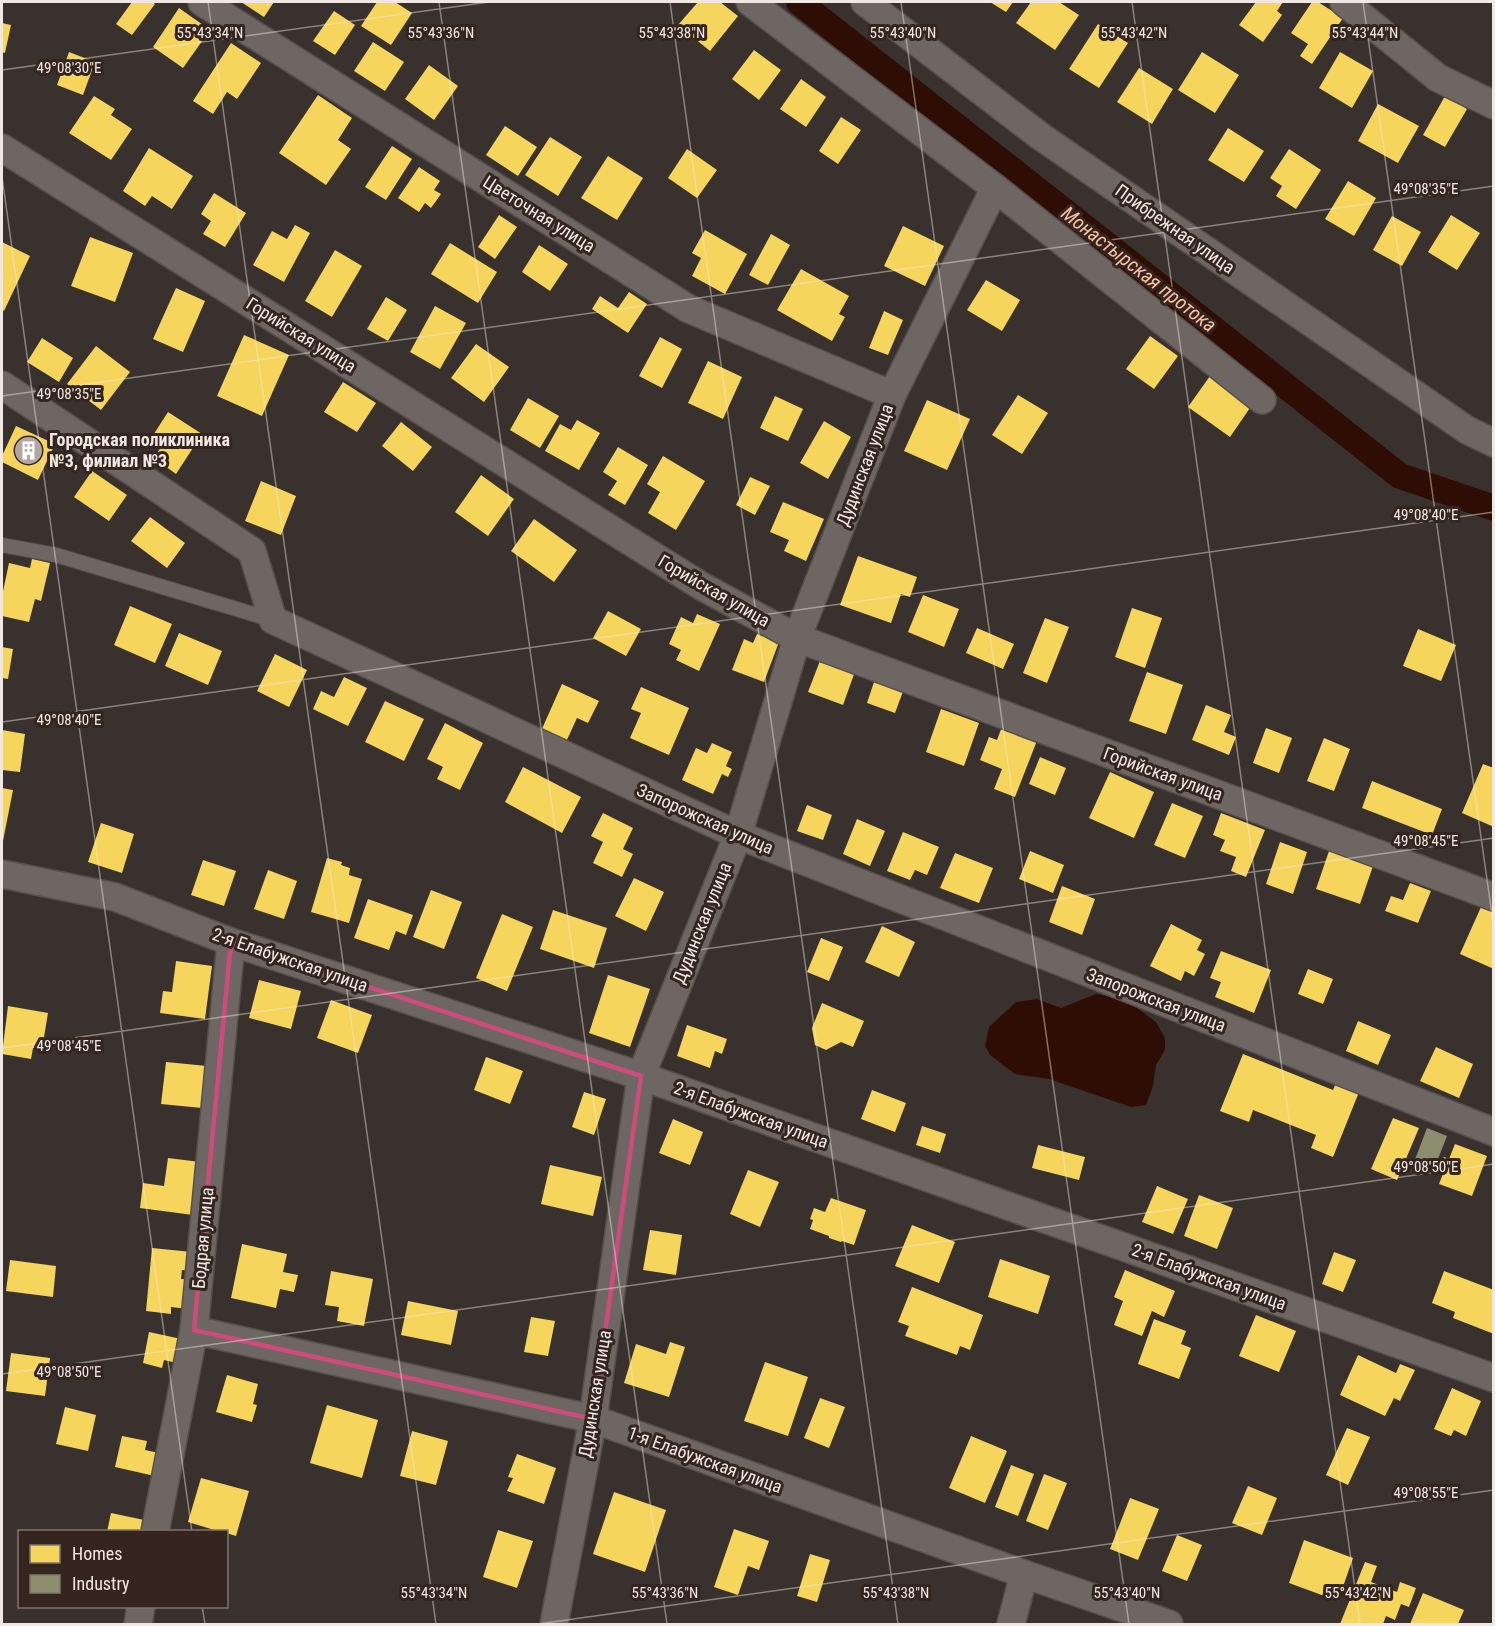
<svg xmlns="http://www.w3.org/2000/svg" width="1495" height="1626" font-family="'Roboto Condensed',sans-serif">
  <style>
    .water { fill: #2e0e04 }
    .homes { fill: #f6d55c }
    .industry { fill: #8c8c6e }
    .lines { fill: none; stroke-linecap: round; stroke-linejoin: round }
    .canal { stroke: #2e0e04; stroke-width: 26 }
    .lane-casing { stroke: #564f4c; stroke-width: 16 }
    .street-casing { stroke: #564f4c; stroke-width: 30 }
    .lane { stroke: #6d6663; stroke-width: 14 }
    .street { stroke: #6d6663; stroke-width: 27 }
    .marked { fill: none; stroke: #ce4c7d; stroke-width: 4.5; stroke-linejoin: round }
    .ticks { fill: none; stroke: #f2e8e3; stroke-width: 1.5; stroke-opacity: 0.45 }
    .labels { text-anchor: middle; stroke-width: 6; stroke-linejoin: round; paint-order: stroke }
    .street-label { font-size: 18px; fill: #f2e8e3; stroke: #34251e }
    .poi-label { font-size: 18px; font-weight: bold; fill: #f2e8e3; stroke: #34251e; text-anchor: start }
    .water-label { font-size: 20px; font-style: italic; fill: #fcbfa5; stroke: #34251e }
    .ticks-label { font-size: 15px; text-anchor: middle; fill: #f2e8e3; stroke: #34251e; stroke-width: 6; stroke-linejoin: round; paint-order: stroke }
  </style>
  <rect width="100%" height="100%" fill="#39312d"/>
  <polygon class="water" points="1096,994 1117,998 1137,1008 1156,1022 1165,1038 1165,1050 1156,1065 1153,1086 1146,1105 1131,1107 1049,1079 1015,1074 990,1055 985,1046 989,1027 1016,1002 1037,999 1061,1008"/>
  <g class="homes">
    <polygon points="132,2 152,2 155,4 132,35 116,24"/>
    <polygon points="241,2 274,2 264,17"/>
    <polygon points="377,2 395,2 412,13 391,45 361,26"/>
    <polygon points="698,2 720,2 738,16 710,51 678,25"/>
    <polygon points="990,2 1013,2 1006,12"/>
    <polygon points="1031,2 1059,2 1079,15 1055,50 1016,23"/>
    <polygon points="1256,2 1283,2 1277,11 1282,15 1263,42 1239,25"/>
    <polygon points="1312,2 1318,2 1343,18 1312,64 1300,56 1308,44 1291,33"/>
    <polygon points="179,8 210,30 183,68 153,47"/>
    <polygon points="334,11 355,25 335,55 313,41"/>
    <polygon points="2,23 11,25 5,53 2,52"/>
    <polygon points="1098,24 1128,43 1099,88 1069,69"/>
    <polygon points="373,42 404,62 385,91 354,71"/>
    <polygon points="231,43 261,63 237,99 227,92 213,114 193,101"/>
    <polygon points="754,50 781,70 759,100 732,79"/>
    <polygon points="69,52 95,62 83,95 57,85"/>
    <polygon points="1202,52 1239,75 1215,113 1178,90"/>
    <polygon points="1340,52 1373,71 1352,108 1319,88"/>
    <polygon points="429,65 458,86 434,120 405,99"/>
    <polygon points="1139,68 1173,89 1152,124 1117,102"/>
    <polygon points="801,79 826,97 806,127 780,109"/>
    <polygon points="318,95 352,118 338,140 351,149 326,185 279,153"/>
    <polygon points="94,96 115,109 111,115 132,129 111,160 69,133"/>
    <polygon points="1445,96 1467,109 1445,147 1423,135"/>
    <polygon points="1378,104 1419,126 1398,163 1358,141"/>
    <polygon points="841,117 861,130 838,164 819,151"/>
    <polygon points="505,126 537,147 518,176 486,155"/>
    <polygon points="1228,128 1264,151 1244,182 1208,160"/>
    <polygon points="550,137 582,157 558,196 525,175"/>
    <polygon points="392,146 412,159 386,200 365,187"/>
    <polygon points="149,148 193,176 172,209 152,196 145,206 123,191"/>
    <polygon points="687,149 717,170 697,198 668,178"/>
    <polygon points="1289,149 1321,170 1296,209 1276,196 1282,186 1270,178"/>
    <polygon points="608,156 643,178 617,220 581,198"/>
    <polygon points="419,167 440,181 434,190 441,194 431,208 425,203 419,212 398,198"/>
    <polygon points="1348,181 1376,198 1354,236 1325,219"/>
    <polygon points="214,193 246,213 225,247 203,234 211,221 201,214"/>
    <polygon points="499,215 517,227 495,259 478,247"/>
    <polygon points="1451,215 1480,233 1457,270 1428,252"/>
    <polygon points="1392,216 1421,232 1402,266 1373,250"/>
    <polygon points="295,225 310,233 284,282 253,265 272,231 287,239"/>
    <polygon points="903,226 944,246 925,286 884,266"/>
    <polygon points="705,230 747,254 725,294 692,276 701,258 692,253"/>
    <polygon points="771,234 790,245 768,285 749,275"/>
    <polygon points="90,237 133,253 115,302 71,286"/>
    <polygon points="2,242 30,256 4,311 2,309"/>
    <polygon points="450,243 497,272 478,303 431,274"/>
    <polygon points="539,245 568,264 550,291 522,272"/>
    <polygon points="335,250 362,266 332,317 305,301"/>
    <polygon points="801,269 849,296 839,314 845,317 832,341 777,310"/>
    <polygon points="986,280 1020,300 1002,331 967,310"/>
    <polygon points="176,288 205,301 183,352 153,339"/>
    <polygon points="629,292 647,304 628,333 592,309 600,296 618,308"/>
    <polygon points="386,297 407,310 388,341 367,329"/>
    <polygon points="435,306 466,323 440,369 410,352"/>
    <polygon points="884,311 903,320 888,355 869,348"/>
    <polygon points="244,335 289,355 262,416 217,396"/>
    <polygon points="1150,336 1178,356 1154,389 1126,369"/>
    <polygon points="660,337 682,349 662,388 639,376"/>
    <polygon points="42,338 73,358 59,382 27,362"/>
    <polygon points="476,344 509,367 484,402 451,378"/>
    <polygon points="96,346 130,372 101,410 67,384"/>
    <polygon points="708,361 742,377 723,419 688,403"/>
    <polygon points="1210,376 1252,405 1230,437 1188,407"/>
    <polygon points="343,382 376,403 357,432 324,412"/>
    <polygon points="1018,395 1048,413 1022,454 992,435"/>
    <polygon points="775,396 803,409 788,441 760,428"/>
    <polygon points="528,398 559,416 540,448 510,430"/>
    <polygon points="927,400 970,419 947,470 904,451"/>
    <polygon points="168,412 202,434 176,474 154,458 161,447 150,440"/>
    <polygon points="577,420 600,433 579,470 545,451 560,424 571,430"/>
    <polygon points="824,421 851,437 828,479 800,463"/>
    <polygon points="401,422 432,447 413,471 382,446"/>
    <polygon points="16,426 55,444 38,480 2,462 2,456"/>
    <polygon points="618,447 648,465 625,505 608,495 617,481 603,472"/>
    <polygon points="663,456 705,481 676,530 648,513 660,492 647,484"/>
    <polygon points="92,471 127,495 109,521 74,497"/>
    <polygon points="481,475 514,499 488,536 455,512"/>
    <polygon points="750,477 770,486 755,515 736,505"/>
    <polygon points="261,481 296,496 281,535 245,521"/>
    <polygon points="783,502 824,519 806,561 784,551 789,540 770,532"/>
    <polygon points="150,517 185,543 167,568 131,541"/>
    <polygon points="534,519 577,550 554,582 511,551"/>
    <polygon points="858,556 917,577 910,597 901,594 891,623 840,605"/>
    <polygon points="32,559 50,563 41,601 35,599 29,622 2,616 2,596 9,563 30,568"/>
    <polygon points="923,595 959,609 944,647 908,632"/>
    <polygon points="130,606 172,624 155,663 114,645"/>
    <polygon points="1132,608 1162,618 1145,668 1115,657"/>
    <polygon points="608,611 641,629 626,656 593,638"/>
    <polygon points="697,614 720,624 699,671 676,660 681,650 669,644 681,617 693,623"/>
    <polygon points="1045,618 1069,627 1047,683 1023,673"/>
    <polygon points="977,628 1014,644 1003,669 966,653"/>
    <polygon points="1418,629 1456,645 1441,681 1403,666"/>
    <polygon points="179,633 222,651 208,685 165,666"/>
    <polygon points="757,634 779,642 764,682 732,670 744,639 753,643"/>
    <polygon points="2,647 13,649 8,679 2,678"/>
    <polygon points="823,653 857,666 843,705 808,692"/>
    <polygon points="275,654 307,670 289,707 257,691"/>
    <polygon points="1147,672 1183,685 1166,734 1129,721"/>
    <polygon points="876,676 905,686 895,713 867,703"/>
    <polygon points="344,677 367,688 348,726 313,709 321,691 334,697"/>
    <polygon points="562,684 599,701 588,723 577,718 566,742 541,731"/>
    <polygon points="641,687 689,708 669,755 630,738 641,713 631,709"/>
    <polygon points="385,701 424,719 404,761 365,742"/>
    <polygon points="1206,705 1231,715 1224,732 1236,737 1229,755 1192,740"/>
    <polygon points="941,709 979,723 964,766 926,752"/>
    <polygon points="445,723 483,743 460,790 437,779 443,767 427,759"/>
    <polygon points="1003,724 1038,738 1015,797 994,789 1002,769 980,760 989,737 997,740"/>
    <polygon points="1266,728 1292,738 1279,773 1253,763"/>
    <polygon points="2,730 25,734 20,772 2,770"/>
    <polygon points="1324,738 1350,749 1334,791 1307,781"/>
    <polygon points="712,743 732,752 726,766 732,769 728,777 722,774 713,794 682,780 696,748 707,753"/>
    <polygon points="1040,757 1066,768 1055,795 1029,784"/>
    <polygon points="1483,764 1494,768 1494,827 1462,813"/>
    <polygon points="523,767 581,797 562,833 505,802"/>
    <polygon points="1110,772 1154,792 1134,838 1089,818"/>
    <polygon points="1372,781 1442,809 1432,835 1362,808"/>
    <polygon points="2,788 13,790 3,841 2,841"/>
    <polygon points="1172,803 1203,816 1185,858 1154,845"/>
    <polygon points="807,805 832,815 823,840 797,831"/>
    <polygon points="603,813 633,828 623,849 633,854 622,877 593,863 603,842 591,836"/>
    <polygon points="1221,813 1265,830 1246,877 1231,871 1236,857 1220,851 1225,840 1213,835"/>
    <polygon points="857,819 885,831 870,866 843,854"/>
    <polygon points="101,823 134,834 122,873 88,862"/>
    <polygon points="903,832 939,847 927,875 915,870 910,880 887,871"/>
    <polygon points="1280,842 1307,852 1293,894 1266,884"/>
    <polygon points="1030,851 1064,865 1053,893 1019,879"/>
    <polygon points="1329,851 1373,866 1360,904 1316,889"/>
    <polygon points="955,853 993,868 979,903 940,888"/>
    <polygon points="327,858 342,862 341,865 350,868 349,875 362,879 349,923 311,912"/>
    <polygon points="203,860 236,871 224,906 191,895"/>
    <polygon points="268,870 297,881 284,919 254,909"/>
    <polygon points="634,878 664,892 646,931 615,916"/>
    <polygon points="1410,883 1431,891 1418,923 1385,911 1391,896 1403,900"/>
    <polygon points="1062,886 1095,899 1082,935 1049,922"/>
    <polygon points="431,890 462,902 444,949 413,937"/>
    <polygon points="368,899 413,915 406,935 396,931 389,950 354,938"/>
    <polygon points="1481,907 1494,913 1494,969 1460,954"/>
    <polygon points="553,910 607,928 594,968 540,949"/>
    <polygon points="502,914 533,927 507,991 476,978"/>
    <polygon points="1171,924 1202,940 1197,950 1205,954 1194,976 1185,971 1181,981 1150,966"/>
    <polygon points="882,926 915,942 899,977 865,962"/>
    <polygon points="821,938 843,947 829,981 807,972"/>
    <polygon points="1221,951 1271,970 1254,1013 1215,997 1221,982 1210,978"/>
    <polygon points="176,961 212,966 205,1019 160,1013 163,991 172,992"/>
    <polygon points="1308,969 1333,979 1323,1004 1298,994"/>
    <polygon points="608,975 650,989 630,1047 589,1033"/>
    <polygon points="259,980 301,991 291,1029 249,1018"/>
    <polygon points="331,1000 372,1015 358,1053 317,1038"/>
    <polygon points="822,1003 864,1021 853,1047 841,1042 826,1050 815,1045 812,1028"/>
    <polygon points="8,1006 48,1013 42,1049 33,1048 31,1059 2,1054"/>
    <polygon points="1358,1021 1391,1035 1378,1065 1346,1051"/>
    <polygon points="687,1025 727,1039 722,1054 715,1051 710,1068 677,1056"/>
    <polygon points="1436,1047 1473,1064 1459,1098 1420,1081"/>
    <polygon points="1243,1054 1333,1090 1336,1083 1359,1092 1333,1157 1311,1148 1316,1135 1253,1110 1249,1122 1220,1111"/>
    <polygon points="486,1057 523,1071 510,1104 474,1090"/>
    <polygon points="166,1062 207,1066 202,1108 161,1104"/>
    <polygon points="872,1090 906,1103 895,1132 861,1119"/>
    <polygon points="584,1092 606,1099 594,1135 572,1127"/>
    <polygon points="1393,1118 1419,1128 1397,1180 1371,1169"/>
    <polygon points="673,1119 703,1132 690,1165 659,1153"/>
    <polygon points="922,1126 946,1134 940,1153 916,1145"/>
    <polygon points="1455,1144 1487,1156 1472,1196 1439,1184 1446,1166 1441,1164 1444,1157 1449,1159"/>
    <polygon points="1038,1145 1085,1157 1079,1180 1032,1168"/>
    <polygon points="168,1158 200,1162 193,1215 140,1208 143,1183 164,1186"/>
    <polygon points="550,1165 602,1177 593,1216 541,1204"/>
    <polygon points="748,1170 779,1182 760,1227 730,1214"/>
    <polygon points="1157,1186 1188,1199 1173,1234 1142,1222"/>
    <polygon points="1199,1195 1233,1208 1217,1249 1184,1236"/>
    <polygon points="831,1198 866,1210 854,1245 842,1241 841,1242 829,1238 829,1236 810,1229 813,1220 810,1219 814,1208 825,1212"/>
    <polygon points="912,1225 955,1242 939,1283 895,1266"/>
    <polygon points="650,1230 682,1235 676,1275 643,1270"/>
    <polygon points="242,1244 287,1254 283,1272 298,1275 294,1292 280,1289 276,1308 231,1298"/>
    <polygon points="152,1248 192,1252 191,1271 182,1270 181,1279 191,1279 188,1309 171,1307 171,1314 146,1311"/>
    <polygon points="1334,1252 1356,1260 1343,1292 1322,1284"/>
    <polygon points="1000,1259 1050,1276 1038,1314 988,1297"/>
    <polygon points="10,1260 56,1266 53,1297 6,1291"/>
    <polygon points="1125,1270 1175,1291 1164,1317 1152,1311 1142,1336 1114,1325 1123,1301 1114,1297"/>
    <polygon points="331,1271 373,1279 364,1326 337,1321 339,1307 325,1305"/>
    <polygon points="1444,1271 1494,1290 1494,1334 1453,1318 1455,1312 1432,1303"/>
    <polygon points="912,1287 983,1315 970,1350 960,1346 957,1355 905,1336 909,1326 898,1322"/>
    <polygon points="408,1301 458,1311 451,1345 401,1335"/>
    <polygon points="1256,1315 1296,1331 1279,1372 1239,1356"/>
    <polygon points="531,1317 555,1321 548,1356 524,1352"/>
    <polygon points="1154,1319 1186,1331 1181,1344 1191,1348 1179,1379 1138,1364"/>
    <polygon points="149,1332 186,1340 181,1364 164,1360 162,1368 143,1363"/>
    <polygon points="670,1342 685,1347 669,1397 624,1383 636,1344 666,1354"/>
    <polygon points="11,1353 50,1358 45,1396 6,1391"/>
    <polygon points="1358,1355 1396,1373 1400,1364 1415,1370 1400,1401 1394,1398 1385,1416 1340,1395"/>
    <polygon points="765,1362 808,1377 788,1436 744,1421"/>
    <polygon points="227,1375 258,1384 253,1404 257,1405 252,1422 216,1412"/>
    <polygon points="1452,1388 1481,1401 1466,1436 1454,1430 1451,1436 1434,1429"/>
    <polygon points="820,1398 845,1407 829,1448 804,1438"/>
    <polygon points="327,1405 378,1420 362,1478 310,1463"/>
    <polygon points="65,1407 96,1415 88,1451 56,1444"/>
    <polygon points="1347,1428 1370,1437 1348,1485 1326,1475"/>
    <polygon points="412,1431 448,1441 436,1485 400,1476"/>
    <polygon points="122,1436 147,1441 145,1450 164,1454 159,1477 115,1467"/>
    <polygon points="971,1436 1007,1451 985,1503 949,1488"/>
    <polygon points="517,1454 556,1468 544,1504 507,1491 513,1478 508,1477"/>
    <polygon points="1011,1465 1034,1474 1018,1516 995,1507"/>
    <polygon points="1044,1474 1067,1483 1048,1530 1026,1521"/>
    <polygon points="201,1478 249,1491 236,1536 226,1533 226,1532 221,1532 188,1522"/>
    <polygon points="1248,1486 1277,1498 1262,1535 1232,1523"/>
    <polygon points="614,1492 666,1510 645,1572 593,1554"/>
    <polygon points="1130,1498 1159,1509 1138,1560 1110,1549"/>
    <polygon points="111,1513 149,1521 147,1532 107,1532"/>
    <polygon points="734,1529 769,1541 759,1570 748,1566 738,1595 714,1587"/>
    <polygon points="498,1530 533,1541 517,1588 483,1577"/>
    <polygon points="1177,1535 1202,1545 1187,1581 1162,1571"/>
    <polygon points="1304,1540 1353,1558 1338,1601 1289,1583"/>
    <polygon points="810,1554 830,1560 817,1602 797,1596"/>
    <polygon points="1365,1562 1377,1566 1371,1582 1397,1592 1400,1582 1416,1588 1409,1607 1401,1604 1395,1620 1386,1616 1383,1624 1340,1624"/>
    <polygon points="1423,1593 1464,1610 1458,1624 1410,1624"/>
  </g>
  <polygon class="industry" points="1427,1128 1447,1136 1434,1169 1414,1162"/>
  <g class="lines">
    <polyline class="canal" points="799,2 1400,476 1494,508"/>
    <defs>
      <polyline id="lane" points="2,545 56,555 273,620"/>
      <g id="street">
        <polyline points="202,2 689,309 892,395"/>
        <polyline points="750,2 995,188 1262,400"/>
        <polyline points="865,2 1040,136 1467,430 1494,443"/>
        <polyline points="1344,2 1438,78 1494,105"/>
        <polyline points="2,148 703,587 797,638 1494,897"/>
        <polyline points="2,385 252,551 273,620 738,835 1494,1132"/>
        <polyline points="2,874 115,897 231,942 641,1076 1494,1378"/>
        <polyline points="194,1330 593,1419 1024,1574 1169,1624"/>
        <polyline points="155,1532 194,1330 231,942"/>
        <polyline points="138,1624 141,1606"/>
        <polyline points="554,1624 593,1419 641,1076 738,835 797,638 892,395 995,188"/>
        <polyline points="1011,1624 1024,1574"/>
      </g>
    </defs>
    <use href="#lane" class="lane-casing"/>
    <use href="#street" class="street-casing"/>
    <use href="#lane" class="lane"/>
    <use href="#street" class="street"/>
  </g>
  <path class="marked" d="M231,942L641,1076L593,1419L194,1330Z"/>
  <path class="ticks" d="M208,2L436,1624M439,2L667,1624M670,2L898,1624M901,2L1129,1624M1132,2L1360,1624M1363,2L1494,929M2,70L489,2M2,177L192,1532M2,396L1494,186M2,722L1494,512M2,1048L1494,838M2,1374L1494,1164M202,1606L205,1624M538,1624L1494,1490"/>
  <defs>
    <symbol id="building-disc" viewBox="-11 -11 22 22"><circle r="9.5" fill="#b1a8a3" stroke="#34251e"/><path d="M-4-6H4V6H1V3H-1V6H-4ZM-2.5-4.3h1.7v1.8h-1.7ZM.8-4.3h1.7v1.8H.8ZM-2.5-1h1.7V.8h-1.7ZM.8-1h1.7V.8H.8Z" fill="#fff"/></symbol>
  </defs>
  <g fill-rule="evenodd">
    <use href="#building-disc" x="12" y="434" width="33" height="33"/>
  </g>
  <g class="labels">
    <g class="street-label">
      <text transform="translate(539 214) rotate(32)" y="6">Цветочная улица</text>
      <text transform="translate(1175 229) rotate(35)" y="6">Прибрежная улица</text>
      <text transform="translate(301 335) rotate(32)" y="6">Горийская улица</text>
      <text transform="translate(865 465) rotate(-69)" y="6">Дудинская улица</text>
      <text transform="translate(714 591) rotate(30)" y="6">Горийская улица</text>
      <text transform="translate(1163 774) rotate(20)" y="6">Горийская улица</text>
      <text transform="translate(705 819) rotate(24)" y="6">Запорожская улица</text>
      <text transform="translate(702 923) rotate(-68)" y="6">Дудинская улица</text>
      <text transform="translate(290 960) rotate(19)" y="6">2-я Елабужская улица</text>
      <text transform="translate(1156 1000) rotate(21)" y="6">Запорожская улица</text>
      <text transform="translate(751 1115) rotate(20)" y="6">2-я Елабужская улица</text>
      <text transform="translate(203 1238) rotate(-85)" y="6">Бодрая улица</text>
      <text transform="translate(1209 1277) rotate(20)" y="6">2-я Елабужская улица</text>
      <text transform="translate(595 1394) rotate(-81)" y="6">Дудинская улица</text>
      <text transform="translate(705 1460) rotate(20)" y="6">1-я Елабужская улица</text>
    </g>
    <g class="poi-label">
      <text x="49" y="446">Городская поликлиника<tspan x="49" dy="21">№3, филиал №3</tspan></text>
    </g>
    <g class="water-label">
      <text transform="translate(1139 269) rotate(38)" y="7">Монастырская протока</text>
    </g>
  </g>
  <g class="ticks-label">
    <text x="210" y="38">55°43'34"N</text>
    <text x="441" y="38">55°43'36"N</text>
    <text x="672" y="38">55°43'38"N</text>
    <text x="903" y="38">55°43'40"N</text>
    <text x="1134" y="38">55°43'42"N</text>
    <text x="1365" y="38">55°43'44"N</text>
    <text x="69" y="73">49°08'30"E</text>
    <text x="1426" y="194">49°08'35"E</text>
    <text x="69" y="399">49°08'35"E</text>
    <text x="1426" y="520">49°08'40"E</text>
    <text x="69" y="725">49°08'40"E</text>
    <text x="1426" y="846">49°08'45"E</text>
    <text x="69" y="1051">49°08'45"E</text>
    <text x="1426" y="1172">49°08'50"E</text>
    <text x="69" y="1377">49°08'50"E</text>
    <text x="1426" y="1498">49°08'55"E</text>
    <text x="434" y="1598">55°43'34"N</text>
    <text x="665" y="1598">55°43'36"N</text>
    <text x="896" y="1598">55°43'38"N</text>
    <text x="1127" y="1598">55°43'40"N</text>
    <text x="1358" y="1598">55°43'42"N</text>
  </g>
  <rect width="1495" height="1626" fill="none" stroke="#f2e8e3" stroke-width="6"/>
  <rect x="18" y="1530" width="210" height="78" fill="#34251e" stroke="#80736d" stroke-width="1.5"/>
  <rect x="30" y="1545" width="30" height="18" fill="#f6d55c" stroke="#80736d" stroke-width="1.5"/>
  <text x="72" y="1560" font-size="18" fill="#f2e8e3">Homes</text>
  <rect x="30" y="1575" width="30" height="18" fill="#8c8c6e" stroke="#80736d" stroke-width="1.5"/>
  <text x="72" y="1590" font-size="18" fill="#f2e8e3">Industry</text>
</svg>
